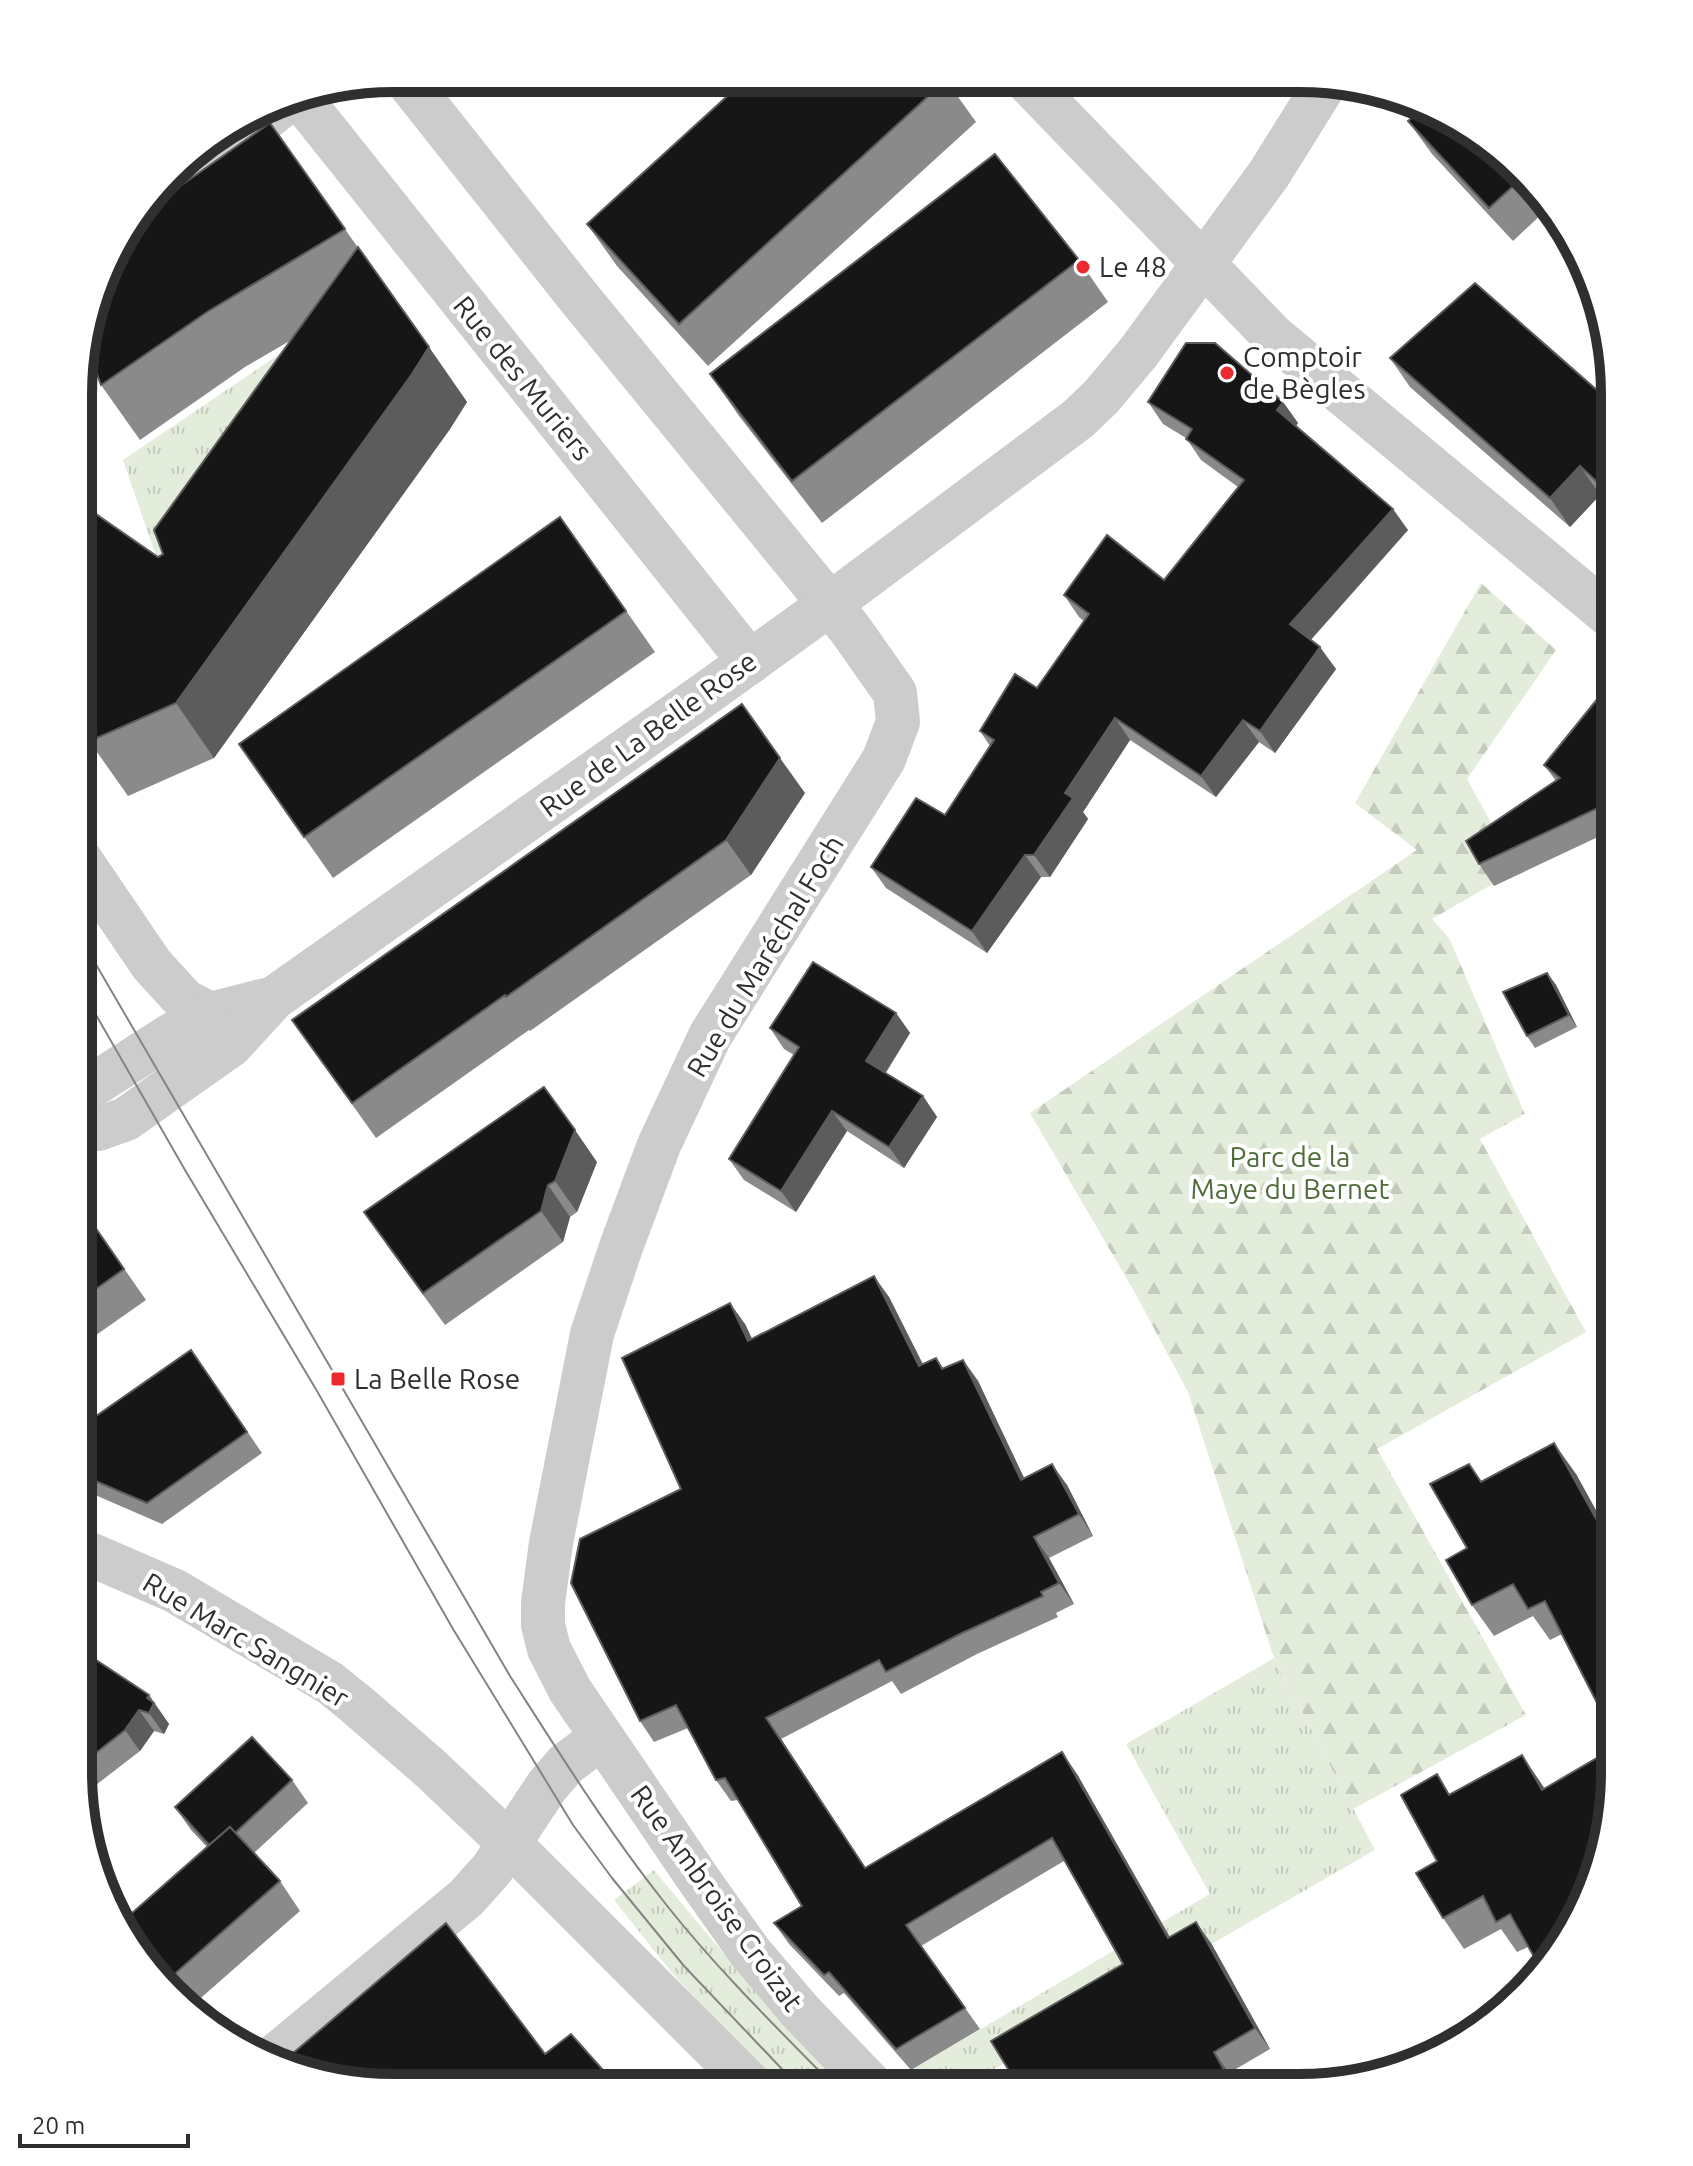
<svg xmlns="http://www.w3.org/2000/svg" width="1693" height="2166" font-family="Ubuntu,sans-serif">
  <style>
    .grass { fill: url(#grass-tufts) }
    .forest { fill: url(#forest-firs) }
    .lines { fill: none; stroke-linecap: round; stroke-linejoin: round }
    .minor { stroke: #ccc; stroke-width: 44 }
    .tertiary { stroke: #ccc; stroke-width: 44 }
    .tram { stroke: #848484; stroke-width: 2 }
    .wall { fill: #8a8a8a }
    .shaded-wall { fill: #5c5c5c }
    .building { fill: #161616; stroke: #5c5c5c; stroke-width: 2 }
    .poi-dot { fill: #ec2a2e; stroke: #fff; stroke-width: 3 }
    .labels { text-anchor: middle; stroke-width: 8; stroke-linejoin: round; paint-order: stroke }
    .poi-label { font-size: 28px; fill: #2f2f2f; stroke: #fff; text-anchor: start }
    .street-label { font-size: 28px; fill: #2f2f2f; stroke: #fff }
    .park-label { font-size: 28px; fill: #4f6c3a; stroke: #fff }
    .rim { fill: none; stroke: #2f2f2f; stroke-width: 10 }
  </style>
  <defs>
    <pattern id="grass-tufts" width="24" height="20" patternUnits="userSpaceOnUse" patternTransform="scale(2)"><rect width="24" height="20" fill="#e4eddc"/><path d="M3 7l-1-3M5 7V3M7 7l1-3M15 17l-1-3M17 17v-4M19 17l1-3" fill="none" stroke="#c4ccbd"/></pattern>
    <pattern id="forest-firs" width="22" height="20" patternUnits="userSpaceOnUse" patternTransform="scale(2)"><rect width="22" height="20" fill="#e4eddc"/><path d="M5 1l3.5 6h-7zM16 11l3.5 6h-7z" fill="#c4ccbd"/></pattern>
  </defs>
  <rect width="100%" height="100%" fill="#fff"/>
  <g class="grass">
    <polygon points="284,351 168,591 123,460"/>
    <polygon points="1274,1658 1375,1850 963,2087 928,2087 911,2070 1210,1894 1126,1744"/>
    <polygon points="654,1870 735,1967 849,2087 778,2087 672,1973 614,1900"/>
  </g>
  <polygon class="forest" points="1481,583 1556,650 1467,779 1517,870 1432,919 1449,938 1525,1114 1480,1139 1586,1332 1377,1449 1526,1715 1353,1809 1274,1658 1188,1392 1134,1291 1030,1113 1417,850 1355,803"/>
  <g class="lines">
    <g class="minor">
      <polyline points="405,78 576,294 850,629 895,693 898,722 884,759 710,1036 659,1145 621,1247 592,1334 551,1543 543,1603 543,1625 549,1649 570,1690 699,1880 750,1952 800,2011 873,2087"/>
      <polyline points="131,223 297,94 750,662"/>
      <polyline points="80,859 152,965 185,1001 210,1014"/>
      <polyline points="79,1094 171,1035 210,1014 274,998"/>
      <polyline points="79,1127 98,1129 126,1119 231,1045 274,998 708,692 830,604 1078,419 1101,397 1138,353 1269,174 1327,81"/>
      <polyline points="78,1549 175,1591 330,1683 356,1704 431,1769 509,1843 752,2086"/>
      <polyline points="275,2056 466,1898 492,1869 547,1786 566,1764 601,1738"/>
    </g>
    <polyline class="tertiary" points="1026,80 1273,336 1615,620"/>
    <g class="tram">
      <path d="M80,937L510,1676C558,1751 606,1828 661,1898C713,1965 775,2026 835,2087"/>
      <polyline points="80,987 185,1170 317,1391 453,1629 573,1825 612,1878 684,1966 799,2087"/>
    </g>
  </g>
  <g class="wall">
    <polygon points="946,80 976,122 708,366 617,266 587,224"/>
    <polygon points="1408,121 1491,143 1546,210 1513,241 1432,154"/>
    <polygon points="270,123 467,402 450,429 214,758 128,796 80,728 81,448 96,471 82,481 93,512 158,557 163,554 293,339 245,367 140,440 101,385"/>
    <polygon points="1079,260 1108,302 822,523 739,416 710,374"/>
    <polygon points="1390,358 1615,406 1615,508 1600,495 1570,527 1410,387"/>
    <polygon points="1148,402 1283,402 1298,423 1296,426 1408,530 1311,640 1336,669 1275,753 1259,742 1216,797 1130,740 1083,812 1088,819 1050,877 1041,877 987,953 886,888 871,867 945,815 990,746 980,731 1037,688 1084,621 1079,617 1064,595 1164,580 1238,487 1201,460 1186,438 1163,424"/>
    <polygon points="560,517 655,652 333,878 239,744"/>
    <polygon points="1599,697 1615,829 1494,886 1479,864 1556,781 1544,765"/>
    <polygon points="805,793 751,875 530,1031 529,1030 376,1138 292,1020"/>
    <polygon points="1547,973 1556,985 1577,1027 1535,1048 1527,1036"/>
    <polygon points="896,1013 910,1033 886,1073 923,1096 937,1117 904,1168 847,1131 796,1212 744,1180 729,1159 794,1055 784,1049 770,1028"/>
    <polygon points="597,1162 577,1212 570,1217 563,1242 445,1325 386,1244"/>
    <polygon points="79,1204 146,1300 79,1347"/>
    <polygon points="889,1297 923,1364 936,1358 944,1369 963,1360 978,1381 1024,1478 1067,1485 1093,1536 1049,1558 1074,1604 1056,1613 1058,1617 977,1654 901,1694 892,1681 781,1739 865,1868 1077,1774 1170,1937 1211,1943 1270,2049 1229,2073 1123,1964 1064,1861 921,1946 980,2029 911,2070 844,1993 839,1996 789,1944 774,1923 802,1906 738,1800 731,1801 716,1780 688,1728 654,1742 640,1721 681,1489 745,1324 752,1339"/>
    <polygon points="191,1350 262,1453 162,1524 79,1488 79,1428"/>
    <polygon points="1576,1474 1614,1543 1614,1736 1562,1634 1550,1640 1533,1616 1494,1636 1472,1605 1467,1548 1481,1482"/>
    <polygon points="78,1648 153,1702 169,1724 164,1734 154,1731 140,1751 83,1795 78,1773"/>
    <polygon points="292,1780 308,1803 254,1853 280,1881 300,1911 194,2004 211,2028 157,1981 123,1921 207,1847 191,1830 175,1807"/>
    <polygon points="1544,1788 1528,1947 1517,1952 1501,1929 1464,1949 1443,1918 1437,1861 1451,1794"/>
    <polygon points="545,2054 610,2078 616,2086 353,2085"/>
  </g>
  <g class="shaded-wall">
    <polygon points="429,347 467,402 450,429 214,758 176,703"/>
    <polygon points="1283,402 1298,423 1292,431 1277,410"/>
    <polygon points="1580,466 1600,495 1570,527 1550,498"/>
    <polygon points="81,478 82,481 107,549 80,512"/>
    <polygon points="1393,509 1408,530 1305,646 1290,624"/>
    <polygon points="1320,647 1336,669 1275,753 1260,731"/>
    <polygon points="1115,718 1130,740 1083,812 1088,819 1050,877 1034,855 1065,793"/>
    <polygon points="1243,720 1259,742 1216,797 1201,776"/>
    <polygon points="780,758 805,793 751,875 726,840"/>
    <polygon points="1025,855 1041,877 987,953 972,931"/>
    <polygon points="1547,973 1556,985 1577,1027 1569,1015"/>
    <polygon points="896,1013 910,1033 880,1081 866,1061"/>
    <polygon points="923,1096 937,1117 904,1168 889,1147"/>
    <polygon points="832,1111 847,1131 796,1212 781,1191"/>
    <polygon points="575,1130 597,1162 577,1212 555,1181"/>
    <polygon points="548,1185 570,1217 563,1242 541,1211"/>
    <polygon points="874,1276 889,1297 934,1387 919,1366"/>
    <polygon points="730,1303 745,1324 763,1362 748,1341"/>
    <polygon points="963,1360 978,1381 1035,1501 1021,1480"/>
    <polygon points="1554,1443 1576,1474 1614,1543 1614,1551"/>
    <polygon points="1052,1464 1067,1485 1093,1536 1079,1514"/>
    <polygon points="1034,1537 1049,1558 1074,1604 1059,1583"/>
    <polygon points="149,1695 169,1724 164,1734 149,1713 147,1698"/>
    <polygon points="139,1710 154,1731 140,1751 125,1730"/>
    <polygon points="766,1718 781,1739 879,1889 865,1868"/>
    <polygon points="1062,1752 1077,1774 1182,1959 1168,1938"/>
    <polygon points="1522,1755 1543,1786 1563,1820 1542,1790"/>
    <polygon points="1196,1922 1211,1943 1270,2049 1255,2028"/>
    <polygon points="1214,2052 1229,2073 1237,2088 1234,2088"/>
  </g>
  <g class="building">
    <polygon points="746,79 946,80 679,324 587,224"/>
    <polygon points="1426,105 1491,143 1521,179 1489,208 1408,121"/>
    <polygon points="270,123 345,229 207,312 101,385 85,340 120,236 136,217"/>
    <polygon points="995,154 1079,260 792,481 710,374"/>
    <polygon points="358,247 429,347 412,374 176,703 90,741 80,728 80,503 158,557 163,554 154,530"/>
    <polygon points="1475,283 1615,406 1615,499 1580,466 1550,498 1390,358"/>
    <polygon points="1186,343 1215,343 1283,402 1277,410 1393,509 1290,624 1320,647 1260,731 1243,720 1201,776 1115,718 1065,793 1073,798 1034,855 1025,855 972,931 871,867 916,798 945,815 994,740 980,731 1015,674 1037,688 1089,614 1064,595 1107,535 1164,580 1244,480 1186,439 1192,429 1148,402"/>
    <polygon points="560,517 626,611 304,837 239,744"/>
    <polygon points="1599,697 1615,710 1615,830 1604,805 1479,864 1466,841 1560,778 1544,765"/>
    <polygon points="742,704 780,758 726,840 506,997 505,995 352,1103 292,1020"/>
    <polygon points="813,962 896,1013 866,1061 923,1096 889,1147 832,1111 781,1191 729,1159 799,1047 770,1028"/>
    <polygon points="1547,973 1569,1015 1527,1036 1503,992"/>
    <polygon points="544,1087 575,1130 555,1181 548,1185 541,1211 423,1293 364,1212"/>
    <polygon points="79,1204 124,1269 79,1301"/>
    <polygon points="874,1276 919,1366 936,1358 942,1369 963,1360 1021,1480 1052,1464 1079,1514 1034,1537 1059,1583 1041,1592 1043,1596 962,1633 886,1672 879,1660 766,1718 865,1868 1062,1752 1168,1938 1196,1922 1255,2028 1214,2052 1234,2088 1019,2087 991,2041 1123,1964 1052,1838 906,1925 965,2008 896,2049 829,1972 824,1975 774,1923 802,1906 725,1778 716,1780 676,1705 640,1721 571,1583 580,1539 681,1489 622,1358 730,1303 748,1341"/>
    <polygon points="191,1350 247,1432 147,1503 79,1474 79,1428"/>
    <polygon points="1554,1443 1614,1551 1614,1736 1545,1601 1528,1609 1513,1584 1472,1605 1446,1560 1467,1548 1430,1484 1469,1464 1481,1482"/>
    <polygon points="78,1648 149,1695 147,1698 154,1703 149,1713 139,1710 125,1730 78,1767"/>
    <polygon points="252,1737 292,1780 235,1833 230,1827 209,1845 175,1807"/>
    <polygon points="1614,1748 1614,1793 1598,1874 1562,1948 1542,1971 1510,1914 1496,1922 1483,1896 1443,1918 1416,1873 1437,1861 1401,1795 1437,1774 1449,1795 1522,1755 1542,1790"/>
    <polygon points="230,1827 280,1881 171,1977 192,2002 186,2007 157,1981 111,1912 110,1908 123,1921"/>
    <polygon points="446,1923 545,2054 571,2034 610,2078 600,2086 353,2085 285,2060"/>
  </g>
  <g class="poi-dot">
    <circle cx="1083" cy="267" r="8"/>
    <circle cx="1227" cy="373" r="8"/>
    <rect x="330" y="1371" width="16" height="16" rx="4"/>
  </g>
  <g class="labels">
    <g class="poi-label">
      <text x="1099" y="277">Le 48</text>
      <text x="1243" y="367">Comptoir<tspan x="1243" dy="32">de Bègles</tspan></text>
      <text x="354" y="1389">La Belle Rose</text>
    </g>
    <g class="street-label">
      <text transform="translate(523 378) rotate(51)" y="10">Rue des Muriers</text>
      <text transform="translate(648 734) rotate(-36)" y="10">Rue de La Belle Rose</text>
      <text transform="translate(765 956) rotate(-59)" y="10">Rue du Maréchal Foch</text>
      <text transform="translate(246 1640) rotate(31)" y="10">Rue Marc Sangnier</text>
      <text transform="translate(717 1898) rotate(54)" y="10">Rue Ambroise Croizat</text>
    </g>
    <g class="park-label">
      <text x="1290" y="1167">Parc de la<tspan x="1290" dy="32">Maye du Bernet</tspan></text>
    </g>
  </g>
  <path d="M0 0H1693V2166H0ZM394 92H1299A302 302 0 0 1 1601 394V1772A302 302 0 0 1 1299 2074H394A302 302 0 0 1 92 1772V394A302 302 0 0 1 394 92Z" fill="#fff" fill-rule="evenodd"/>
  <path class="rim" d="M394 92H1299A302 302 0 0 1 1601 394V1772A302 302 0 0 1 1299 2074H394A302 302 0 0 1 92 1772V394A302 302 0 0 1 394 92Z"/>
  <path d="M20 2134v12h168v-12" fill="none" stroke="#2f2f2f" stroke-width="4"/>
  <text x="32" y="2134" font-size="24" fill="#2f2f2f" stroke="#ffffff" stroke-width="6" paint-order="stroke">20 m</text>
</svg>
